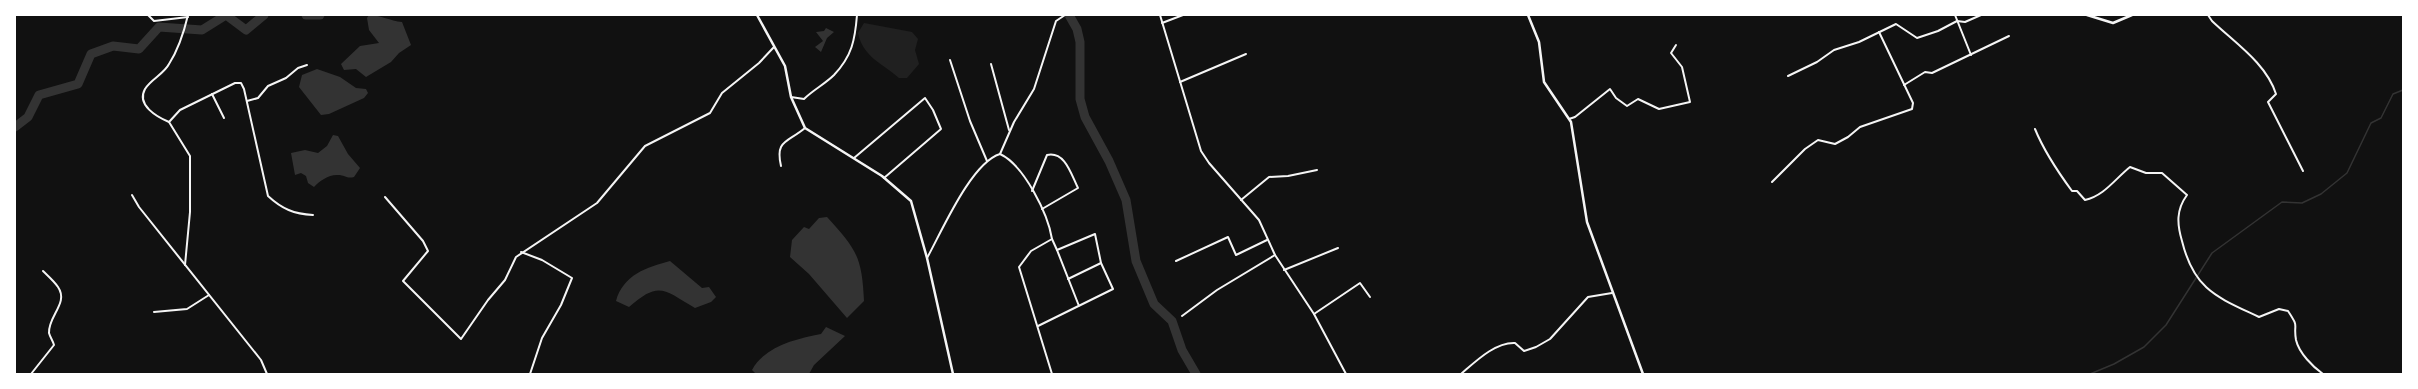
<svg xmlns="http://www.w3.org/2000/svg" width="2418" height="389" font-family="Karla,sans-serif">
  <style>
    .green { fill: #202020 }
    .water { fill: #333 }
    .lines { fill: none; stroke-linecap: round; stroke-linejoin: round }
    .stream { stroke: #333; stroke-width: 1.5 }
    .river { stroke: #333; stroke-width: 9 }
    .minor { stroke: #f5f5f5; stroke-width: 2 }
    .tertiary { stroke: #f5f5f5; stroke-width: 2.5 }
  </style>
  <rect width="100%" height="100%" fill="#111"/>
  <path class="green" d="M864,23L912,32L918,39L915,50L919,64L907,78H899C882,63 863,57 858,33Z"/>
  <g class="water">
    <path d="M369,15C381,15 390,21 402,22L411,45L399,53L391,62L366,77L356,69L344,70L341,64L360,46L379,43L369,30L367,18Z"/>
    <polygon points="826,28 834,32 827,38 821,52 815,47 823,41 816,32 824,31"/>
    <polygon points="317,69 340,77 356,88 366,89 368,93 364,98 329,114 321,115 299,87 302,75"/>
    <path d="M333,135L338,136L348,154L360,168L354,177C347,179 345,175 338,175C330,174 319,181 314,187L308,183L306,176L301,173L295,175L291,153L305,150L318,153L327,146Z"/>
    <path d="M827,217C856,249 862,256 864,301L847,318L809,274L790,257L792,240L804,227L809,229L819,218Z"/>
    <path d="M670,261L702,288L709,287L716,297L711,302L695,308C663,289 659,281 629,307L616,301C623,275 647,267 670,261Z"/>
    <path d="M826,327L845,336L814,365L809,374H756L752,370C765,346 796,339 821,334Z"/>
  </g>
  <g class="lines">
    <polyline class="stream" points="2090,374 2114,364 2144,347 2166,325 2212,253 2282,202 2302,203 2321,194 2347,173 2371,123 2381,118 2393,94 2403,90"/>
    <g class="river">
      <polyline points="306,15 320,15"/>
      <polyline points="1069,15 1077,29 1080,42 1080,99 1085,117 1109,161 1126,200 1136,261 1154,304 1172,321 1182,350 1196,374"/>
      <polyline points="15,127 28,117 39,95 78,84 91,54 113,46 139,49 159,27 202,30 226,15 246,30 264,15"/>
    </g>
    <g class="minor">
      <polyline points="148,15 154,21 188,17"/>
      <polyline points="1160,15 1201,151 1209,163 1259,220 1275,255 1314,314 1346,374"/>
      <polyline points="1955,15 1971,55"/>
      <path d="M2208,15L2212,21C2235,43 2266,63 2276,94L2268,102L2303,171"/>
      <polyline points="1162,23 1183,15"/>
      <polyline points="950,60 970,121 987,161"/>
      <polyline points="991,64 1009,130"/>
      <polyline points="1788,76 1817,62 1834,50 1859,42 1896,24 1917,38 1938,31 1957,21 1965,22 1981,15"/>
      <polyline points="1180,82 1246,54"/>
      <polyline points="1904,85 1925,72 1932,73 2009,36"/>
      <polyline points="212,94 224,118"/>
      <path d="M791,97L804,99C813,90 825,84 834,75C852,56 855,40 857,15"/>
      <polyline points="247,101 258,98 268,86 286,78 298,68 307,65"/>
      <polyline points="1569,119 1575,117 1610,89 1616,98 1627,106 1638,99 1659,109 1690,102 1682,67 1671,53 1676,45"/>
      <path d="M169,122C157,117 136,105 145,89C151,79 164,74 169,64C178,50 184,32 188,15"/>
      <path d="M2035,129C2044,151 2058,172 2072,191H2077L2085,200C2104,196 2115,179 2130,167L2146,173H2162L2187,195C2176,210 2177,224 2182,241C2194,290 2217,297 2259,317L2279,309L2288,311C2300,329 2293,322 2296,340C2299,353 2313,367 2323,374"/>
      <path d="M1000,154C1024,165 1048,214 1052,239L1031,251L1019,267L1052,374"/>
      <polyline points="854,158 925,98 933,110 941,129 884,178"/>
      <path d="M781,166C775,140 787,143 805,128"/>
      <polyline points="1772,182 1805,149 1818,140 1835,144 1848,137 1860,127 1912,109 1913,103 1879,32"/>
      <path d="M1032,191L1047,155C1065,151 1071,174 1078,188L1042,209"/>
      <polyline points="132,195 139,207 261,360 267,374"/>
      <polyline points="385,197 423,241 428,251 403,281 461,339 488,300 505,280 516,257 597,203 645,146 710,113 722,93 759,63 774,47"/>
      <polyline points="1241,200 1269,177 1288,176 1317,170"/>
      <polyline points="1052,239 1057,250"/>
      <polyline points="521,252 542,260 572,278 561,305 542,338 530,374"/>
      <path d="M927,258C942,231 971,163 1000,154L1014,122L1034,89L1056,21L1065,15"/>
      <polyline points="1176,261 1228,237 1236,255 1267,240"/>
      <path d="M185,265L190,212V156L169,122L180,110L235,83H241L244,89L268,196C282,209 294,214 313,215"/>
      <polyline points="1284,270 1338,248"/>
      <polyline points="1068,279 1101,263"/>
      <polyline points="154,312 187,309 209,295"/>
      <polyline points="1314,314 1360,283 1370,297"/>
      <polyline points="1182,316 1217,290 1275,255"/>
      <polyline points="1038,326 1113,289 1101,263 1095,234 1057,250 1079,306"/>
      <path d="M31,374L54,345C53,341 50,337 49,333C48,316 69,303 58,287C54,281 48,276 43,271"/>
      <path d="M1461,374C1475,362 1495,342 1515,343L1524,351L1536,347L1550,339L1588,297L1612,293"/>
    </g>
    <g class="tertiary">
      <polyline points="757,15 785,66 791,97 805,128 882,176 911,201 927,258 953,374"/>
      <polyline points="1528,15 1539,42 1544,82 1571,122 1587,222 1643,374"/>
      <polyline points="2087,15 2113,23 2132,15"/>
    </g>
  </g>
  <rect width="2418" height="389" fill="none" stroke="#ffffff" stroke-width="32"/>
</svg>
